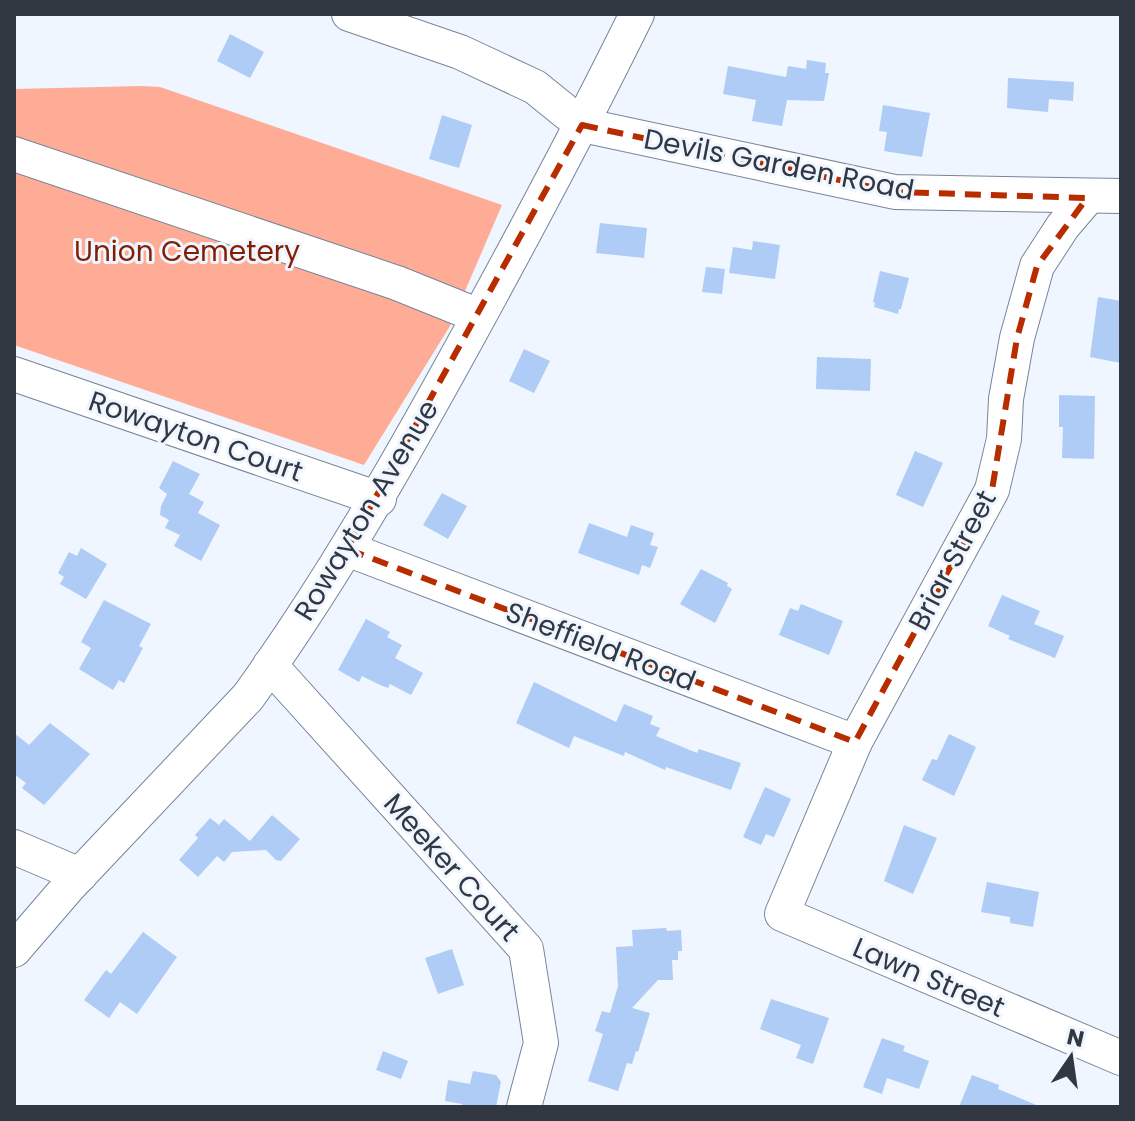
<svg xmlns="http://www.w3.org/2000/svg" width="1135" height="1121" font-family="Poppins,sans-serif">
  <style>
    .green { fill: #ffac96 }
    .building { fill: #aeccf5 }
    .lines { fill: none; stroke-linecap: round; stroke-linejoin: round }
    .minor-casing { stroke: #778599; stroke-width: 36 }
    .minor { stroke: #fff; stroke-width: 34 }
    .marked { fill: none; stroke: #b72d00; stroke-width: 6; stroke-dasharray: 16 10; stroke-linejoin: round }
    .labels { text-anchor: middle; stroke-width: 6; stroke-linejoin: round; paint-order: stroke }
    .street-label { font-size: 28px; fill: #323841; stroke: #eff6ff }
    .park-label { font-size: 28px; fill: #821e01; stroke: #eff6ff }
  </style>
  <rect width="100%" height="100%" fill="#eff6ff"/>
  <polygon class="green" points="142,86 160,87 502,205 450,326 364,465 14,345 14,89"/>
  <g class="building">
    <polygon points="230,34 264,52 250,78 217,61"/>
    <polygon points="807,60 826,63 825,73 829,73 824,101 787,100 782,126 752,121 756,100 723,94 728,66 786,77 788,66 806,69"/>
    <polygon points="1008,78 1074,82 1073,101 1049,99 1048,112 1007,108"/>
    <polygon points="883,105 930,113 922,157 884,151 887,132 879,131"/>
    <polygon points="442,115 472,125 459,168 429,159"/>
    <polygon points="600,223 647,228 644,258 596,253"/>
    <polygon points="753,241 780,245 775,279 729,273 733,247 752,250"/>
    <polygon points="706,267 725,269 722,294 702,292"/>
    <polygon points="880,271 909,278 901,309 899,309 898,314 874,307 875,303 873,302"/>
    <polygon points="1098,297 1121,301 1121,363 1090,357"/>
    <polygon points="524,349 550,361 534,393 509,381"/>
    <polygon points="817,357 871,359 870,391 816,389"/>
    <polygon points="1059,395 1095,396 1094,459 1062,458 1063,427 1059,427"/>
    <polygon points="915,451 943,463 923,507 896,495"/>
    <polygon points="173,461 200,474 189,494 204,502 198,513 220,525 201,561 174,546 180,535 165,528 169,520 160,515 161,506 167,494 159,488"/>
    <polygon points="442,493 467,506 448,539 423,525"/>
    <polygon points="589,523 627,537 631,525 654,533 650,545 658,547 650,568 642,565 639,575 578,553"/>
    <polygon points="81,548 107,564 86,599 60,584 64,577 58,573 69,552 77,556"/>
    <polygon points="701,569 728,583 727,586 732,589 715,623 680,604"/>
    <polygon points="1002,595 1040,611 1034,624 1064,636 1055,658 1008,639 1010,636 988,626"/>
    <polygon points="104,600 151,624 139,646 143,648 124,683 119,680 113,690 79,669 91,648 81,642"/>
    <polygon points="801,604 843,621 829,655 779,635 790,608 798,611"/>
    <polygon points="366,619 390,632 387,637 402,645 395,658 423,673 411,695 390,684 388,688 380,685 362,676 359,682 338,670"/>
    <polygon points="534,682 616,722 624,704 653,716 650,724 660,728 656,736 697,753 699,749 741,763 731,790 666,767 665,770 625,752 624,756 574,736 569,748 516,723"/>
    <polygon points="50,723 90,754 44,805 22,788 26,783 14,774 14,733 29,745"/>
    <polygon points="949,734 976,747 954,796 922,780 932,759 937,760"/>
    <polygon points="765,787 791,799 774,837 766,834 761,845 743,837"/>
    <polygon points="272,815 300,839 281,861 276,860 266,850 232,852 224,862 217,856 198,877 179,860 198,838 195,835 210,818 219,825 224,819 250,841"/>
    <polygon points="904,825 937,838 913,894 884,881"/>
    <polygon points="987,882 1039,892 1033,927 1010,923 1010,917 981,912"/>
    <polygon points="666,928 667,931 681,930 682,951 678,951 678,960 672,960 673,980 658,980 632,1008 650,1013 638,1052 636,1051 632,1064 627,1063 618,1091 588,1081 603,1034 595,1031 602,1011 610,1013 618,986 616,947 633,946 632,930"/>
    <polygon points="143,932 177,957 137,1014 120,1002 109,1018 84,1000 106,970 111,974"/>
    <polygon points="452,949 464,985 438,994 425,958"/>
    <polygon points="771,999 829,1018 813,1064 796,1058 801,1045 760,1029"/>
    <polygon points="882,1038 905,1046 903,1051 929,1061 919,1089 887,1078 882,1094 863,1087"/>
    <polygon points="383,1051 408,1061 401,1079 376,1070"/>
    <polygon points="473,1071 496,1075 501,1082 496,1107 462,1107 462,1104 445,1101 448,1080 470,1084"/>
    <polygon points="972,1075 999,1085 998,1089 1041,1107 959,1107"/>
  </g>
  <g class="lines">
    <defs>
      <g id="minor">
        <polyline points="349,14 460,52 535,87 582,125 895,192 1121,196"/>
        <polyline points="14,154 397,283 479,316"/>
        <polyline points="1087,198 1063,226 1037,266 1017,338 1006,399 1004,439 992,490 855,742 782,914 1121,1058"/>
        <polyline points="14,374 379,499"/>
        <polyline points="347,549 855,742"/>
        <polyline points="270,665 526,949 541,1043 524,1107"/>
        <polyline points="14,847 80,875"/>
        <path d="M14,950L70,885L248,697C328,586 394,471 460,351C521,240 581,128 637,14"/>
      </g>
    </defs>
    <use href="#minor" class="minor-casing"/>
    <use href="#minor" class="minor"/>
  </g>
  <path class="marked" d="M582,125L895,192L1087,198L1037,266L1017,338L992,490L855,742L347,549Z"/>
  <g class="labels">
    <g class="street-label">
      <text transform="translate(779 164) rotate(11)" y="10">Devils Garden Road</text>
      <text transform="translate(196 436) rotate(19)" y="10">Rowayton Court</text>
      <text transform="translate(366 510) rotate(-59)" y="10">Rowayton Avenue</text>
      <text transform="translate(952 560) rotate(-62)" y="10">Briar Street</text>
      <text transform="translate(601 646) rotate(21)" y="10">Sheffield Road</text>
      <text transform="translate(452 867) rotate(48)" y="10">Meeker Court</text>
      <text transform="translate(929 977) rotate(23)" y="10">Lawn Street</text>
    </g>
    <g class="park-label">
      <text x="187" y="261">Union Cemetery</text>
    </g>
  </g>
  <rect width="1135" height="1121" fill="none" stroke="#323841" stroke-width="32"/>
  <g transform="translate(1071 1057) rotate(13)" stroke="#eff6ff" stroke-width="6" paint-order="stroke">
  <path d="M0-6L14 30L0 20L-14 30Z" fill="#323841"/>
  <text y="-12" font-size="22" font-weight="bold" text-anchor="middle" fill="#323841">N</text>
  </g>
</svg>
